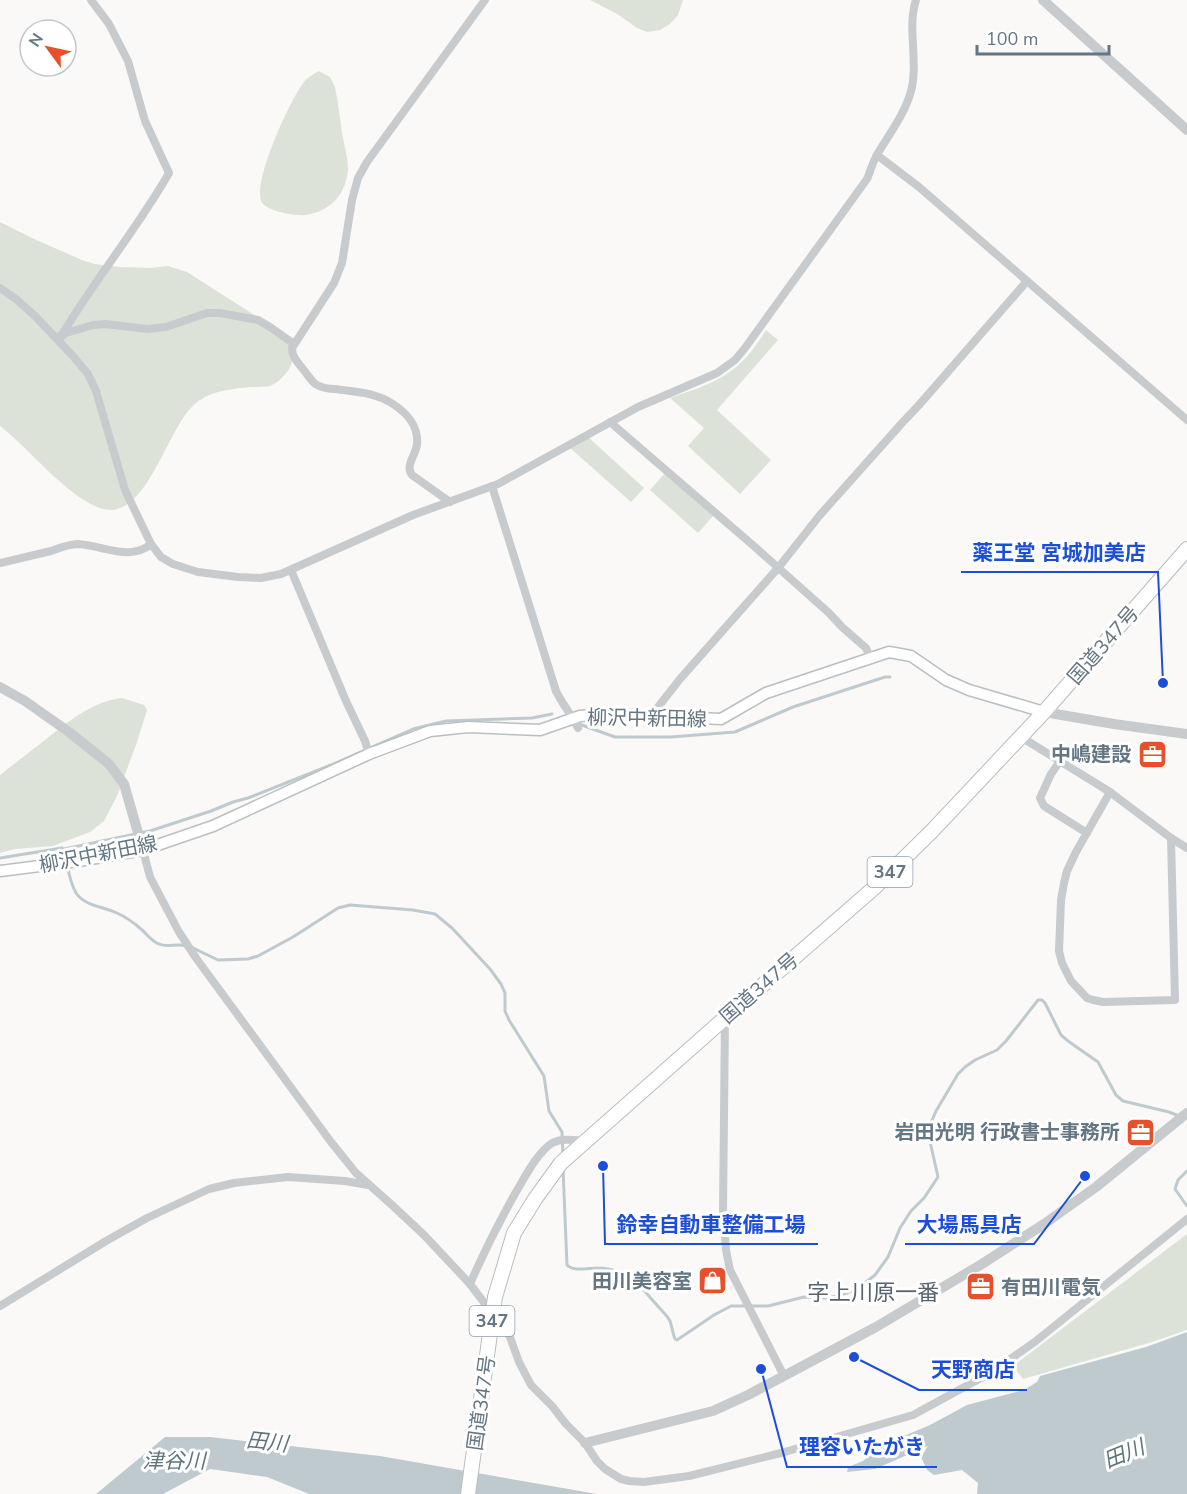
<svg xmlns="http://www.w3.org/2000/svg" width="1187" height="1494" font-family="'Nunito Sans','Noto Sans JP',sans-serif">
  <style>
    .green { fill: #dce2d8 }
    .water { fill: #bfcace }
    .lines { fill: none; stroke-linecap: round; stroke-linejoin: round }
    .stream { stroke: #bfcace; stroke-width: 3 }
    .secondary-casing { stroke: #b9bfc3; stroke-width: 13 }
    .trunk-casing { stroke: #babdc0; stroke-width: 16 }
    .minor { stroke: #c7cbce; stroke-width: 8 }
    .tertiary { stroke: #c7cbce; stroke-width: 10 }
    .secondary { stroke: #fff; stroke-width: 10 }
    .trunk { stroke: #fff; stroke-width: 14 }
    .trunk-bridge-casing { stroke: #babdc0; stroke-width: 16; stroke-linecap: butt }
    .trunk-bridge { stroke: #fff; stroke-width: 14 }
    .labels { text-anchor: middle; stroke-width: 6; stroke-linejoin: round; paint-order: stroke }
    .shield { fill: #fff; stroke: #929fa8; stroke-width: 1.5 }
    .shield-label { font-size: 18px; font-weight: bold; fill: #647683 }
    .street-label { font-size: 20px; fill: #647683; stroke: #fff }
    .poi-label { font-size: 20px; font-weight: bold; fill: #647683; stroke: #fff; text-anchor: end }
    .water-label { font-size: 21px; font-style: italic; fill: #5f757c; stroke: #fff }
    .quarter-label { font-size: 22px; fill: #56646e; stroke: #fff }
    .leader { fill: none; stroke: #1d4ed8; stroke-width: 2 }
    .callout-dot { fill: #1d4ed8; stroke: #fff; stroke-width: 2 }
    .callout-label { font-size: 21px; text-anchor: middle; font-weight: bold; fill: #1d4ed8; stroke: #fff; stroke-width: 6; stroke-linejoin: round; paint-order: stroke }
  </style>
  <rect width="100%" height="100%" fill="#faf9f7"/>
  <g class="green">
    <polygon points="590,0 683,0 678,15 670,24 660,30 647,32 637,28 619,15"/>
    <path d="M319,71L330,77L335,87C338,102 340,118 342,133C344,144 348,157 348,169C346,194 331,211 306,215C295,216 271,212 263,204C249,189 290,100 302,85C306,78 312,75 319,71Z"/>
    <path d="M0,222L34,239L82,260L95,264L121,267L150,268L168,266L187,272L289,337C291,343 294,352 293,359C291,369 281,382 270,386C265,387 258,387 252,387C233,389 212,390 196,403C169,424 150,509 111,510C78,510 28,447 0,426Z"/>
    <path d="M766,330L778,340L717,410L771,460L740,494L688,446L704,428L670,398C689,391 711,385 728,373C744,363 756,346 766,330Z"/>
    <polygon points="588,437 644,488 631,502 569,447"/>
    <polygon points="666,472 714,515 698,533 650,490"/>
    <path d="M122,698L144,705L147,710L137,742L117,796L104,821L90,832L53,846L15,849L0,853V775C15,763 30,752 45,740C67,723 92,701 122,698Z"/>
    <polygon points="1187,1234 1187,1330 1152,1342 1023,1379 1013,1366"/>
  </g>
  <g class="water">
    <polygon points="1187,1332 1187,1494 977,1494 978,1483 962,1470 934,1475 927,1470 921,1457 928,1446 875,1469 847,1472 848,1467 863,1461 882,1445 930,1425 967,1405 1024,1390 1037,1382 1040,1376 1146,1347"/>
    <polygon points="165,1437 210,1437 380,1456 597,1494 309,1494 267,1477 210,1469 163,1494 96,1494"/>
  </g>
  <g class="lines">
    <g class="stream">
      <polyline points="579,724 615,737 671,737 735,732 793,707 885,677 890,677"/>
      <path d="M62,848C68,862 68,879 76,893C86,907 103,906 117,913C126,917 134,923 141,929C147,934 151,941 159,944C168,948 177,943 186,946"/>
      <polyline points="0,858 62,848 64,849 150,831 211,811 233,802 248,798 331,765 413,729 446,721 532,718 552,714"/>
      <polyline points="193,948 218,960 248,959 258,956 293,937 338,908 350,905 413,910 435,914 452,928 490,969 501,984 505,993 505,1011 509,1020 544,1076 549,1111 562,1132 563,1157"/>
      <path d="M563,1169L567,1265C574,1272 588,1268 598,1268C627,1269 638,1283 655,1303C660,1309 667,1315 670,1321C672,1327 673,1334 675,1339L677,1340L714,1315L731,1306H768L804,1297L827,1298L837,1296L856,1290L875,1275L888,1257L900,1228L911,1211L924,1198L938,1177L929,1137L930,1125L936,1111L958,1074L965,1067L975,1060L997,1050L1006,1041L1038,1000H1042L1045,1003L1061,1035L1068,1041L1098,1062L1116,1095L1123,1101L1169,1112L1179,1116"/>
      <polyline points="1187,1171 1178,1180 1175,1189 1187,1206"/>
    </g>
    <defs>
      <polyline id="secondary" points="0,871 79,861 143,850 213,826 369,754 430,731 468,727 540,730 580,716 610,714 721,719 766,693 889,652 911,656 946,680 969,690 1044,712"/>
      <polyline id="trunk" points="561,1163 725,1018 874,888 932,831 1044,712 1187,549"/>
    </defs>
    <use href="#secondary" class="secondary-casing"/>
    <use href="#trunk" class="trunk-casing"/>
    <g class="minor">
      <polyline points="877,155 919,187 1187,420"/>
      <path d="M0,288L16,299L35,316L72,355L88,374L96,391L125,490L151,544L161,557L173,564L198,572L238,577L261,578L281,574L413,515L498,484L638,407L717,373L735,360L745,348L867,179C871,170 873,161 878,153C890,133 907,111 912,87C918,59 907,28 916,0"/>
      <polyline points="62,336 66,333 93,325 105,324 147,329 157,328 166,327 207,313 220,313 258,320 270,327 294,344"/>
      <path d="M57,339L63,333C96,278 137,229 169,173L145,121L128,61L109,24L91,0"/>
      <polyline points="610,422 755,547 829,613 842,627 866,648 871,659"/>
      <path d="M492,486L556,691C562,704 572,715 578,728"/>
      <path d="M450,502L412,475C405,466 415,456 417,445C419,427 407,413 393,404C375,392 356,392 335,389C329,389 323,388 317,385C311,382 307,373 302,368C297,361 292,357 292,348L334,283L342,263L352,200L358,178L367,162L485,0"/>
      <path d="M0,563C17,559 34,555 51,551C59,548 69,544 78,544C102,545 130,562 151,544"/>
      <polyline points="291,570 346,701 365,741 369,754"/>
      <polyline points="651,716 680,679 778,568 820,515 902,423 919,405 1027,281"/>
      <polyline points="1021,737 1110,792 1171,838 1187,848"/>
      <polyline points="1060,761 1051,774 1040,798 1044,806 1087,833"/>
      <polyline points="1110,792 1076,852 1067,871 1064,883 1061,900 1059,951 1062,963 1071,981 1087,998 1093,1000 1103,1002 1175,1000 1171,838"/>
      <polyline points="143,850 150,877 179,932 196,958 331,1142 356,1173 392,1205 424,1235 470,1284 510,1337 519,1362 531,1385 552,1406 566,1424 585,1443 597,1461 605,1469 621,1479 629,1481 644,1482 689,1476 781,1453 913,1415 992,1372 1036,1341 1187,1219"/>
      <polyline points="725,1018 723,1211 726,1250 730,1270 784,1376"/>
      <path d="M470,1284C484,1252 499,1222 516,1192C525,1177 537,1153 552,1143C562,1138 574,1140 584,1141"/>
      <polyline points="0,1306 106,1241 147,1218 209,1189 234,1183 288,1177 345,1181 368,1185"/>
    </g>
    <g class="tertiary">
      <polyline points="1043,0 1187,130"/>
      <polyline points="0,687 25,701 69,732 109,764 124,784 143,850"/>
      <polyline points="1044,712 1114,724 1187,734"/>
      <polyline points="585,1443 713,1411 748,1395 876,1327 982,1264 1044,1224 1096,1187 1187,1113"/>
    </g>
    <use href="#secondary" class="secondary"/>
    <use href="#trunk" class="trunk"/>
    <defs>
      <polyline id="trunk-bridge" points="468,1494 495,1297 514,1233 535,1199 561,1163"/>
    </defs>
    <use href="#trunk-bridge" class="trunk-bridge-casing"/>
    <use href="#trunk-bridge" class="trunk-bridge"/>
  </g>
  <defs>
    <symbol id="office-square" viewBox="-11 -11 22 22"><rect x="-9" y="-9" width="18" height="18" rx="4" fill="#e6512b" stroke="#fff"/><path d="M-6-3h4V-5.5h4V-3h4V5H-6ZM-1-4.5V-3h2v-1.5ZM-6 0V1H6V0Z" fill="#fff"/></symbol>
    <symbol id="shop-square" viewBox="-11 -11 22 22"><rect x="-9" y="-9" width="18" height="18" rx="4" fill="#e6512b" stroke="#fff"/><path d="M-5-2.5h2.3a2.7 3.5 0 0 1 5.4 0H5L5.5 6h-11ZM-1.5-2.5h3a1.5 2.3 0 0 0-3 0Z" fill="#fff"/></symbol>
  </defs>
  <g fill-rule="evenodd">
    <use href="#office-square" x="1136" y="738" width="33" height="33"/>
    <use href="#office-square" x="1124" y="1116" width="33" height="33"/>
    <use href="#shop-square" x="696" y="1264" width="33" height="33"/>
    <use href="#office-square" x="964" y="1270" width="33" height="33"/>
  </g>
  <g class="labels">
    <g class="shield">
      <rect x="867.5" y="857" width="45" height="30" rx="4.5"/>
      <rect x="469.5" y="1306" width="45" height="30" rx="4.5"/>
    </g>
    <g class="shield-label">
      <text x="890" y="878">347</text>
      <text x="492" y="1327">347</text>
    </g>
    <g class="street-label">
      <text transform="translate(1103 645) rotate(-49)" y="7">国道347号</text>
      <text transform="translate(647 718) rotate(1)" y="7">柳沢中新田線</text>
      <text transform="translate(98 854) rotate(-11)" y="7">柳沢中新田線</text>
      <text transform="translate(759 988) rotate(-41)" y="7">国道347号</text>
      <text transform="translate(481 1403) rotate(-82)" y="7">国道347号</text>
    </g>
    <g class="poi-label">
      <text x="1131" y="761">中嶋建設</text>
      <text x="1120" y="1139">岩田光明 行政書士事務所</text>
      <text x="692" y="1288">田川美容室</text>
      <text x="1001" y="1294" text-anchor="start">有田川電気</text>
    </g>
    <g class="water-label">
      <text transform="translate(267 1442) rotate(6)" y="7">田川</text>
      <text transform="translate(1124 1454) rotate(-22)" y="7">田川</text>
      <text x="174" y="1468">津谷川</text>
    </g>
    <g class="quarter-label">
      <text x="873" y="1300">字上川原一番</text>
    </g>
  </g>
  <path class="leader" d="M1163 683L1158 572H961M1085 1176L1034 1244H905M603 1166L605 1244H818M854 1357L919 1390H1027M761 1369L787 1467H937"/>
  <g class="callout-dot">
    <circle cx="1163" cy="683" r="6"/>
    <circle cx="1085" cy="1176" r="6"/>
    <circle cx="603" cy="1166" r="6"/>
    <circle cx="854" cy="1357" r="6"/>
    <circle cx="761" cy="1369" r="6"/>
  </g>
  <g class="callout-label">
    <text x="1059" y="560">薬王堂 宮城加美店</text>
    <text x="969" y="1232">大場馬具店</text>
    <text x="711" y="1232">鈴幸自動車整備工場</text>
    <text x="973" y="1377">天野商店</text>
    <text x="862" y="1454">理容いたがき</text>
  </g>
  <g transform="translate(48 48) rotate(303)"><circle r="28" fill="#ffffff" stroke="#c1c8cd" stroke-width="1.5"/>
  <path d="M0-4.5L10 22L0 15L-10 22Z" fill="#e6512b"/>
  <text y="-9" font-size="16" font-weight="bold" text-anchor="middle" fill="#647683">N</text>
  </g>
  <path d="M977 45v9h132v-9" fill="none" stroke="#647683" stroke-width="3"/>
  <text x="986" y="45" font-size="18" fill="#647683" stroke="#ffffff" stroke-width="4.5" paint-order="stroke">100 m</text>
</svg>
